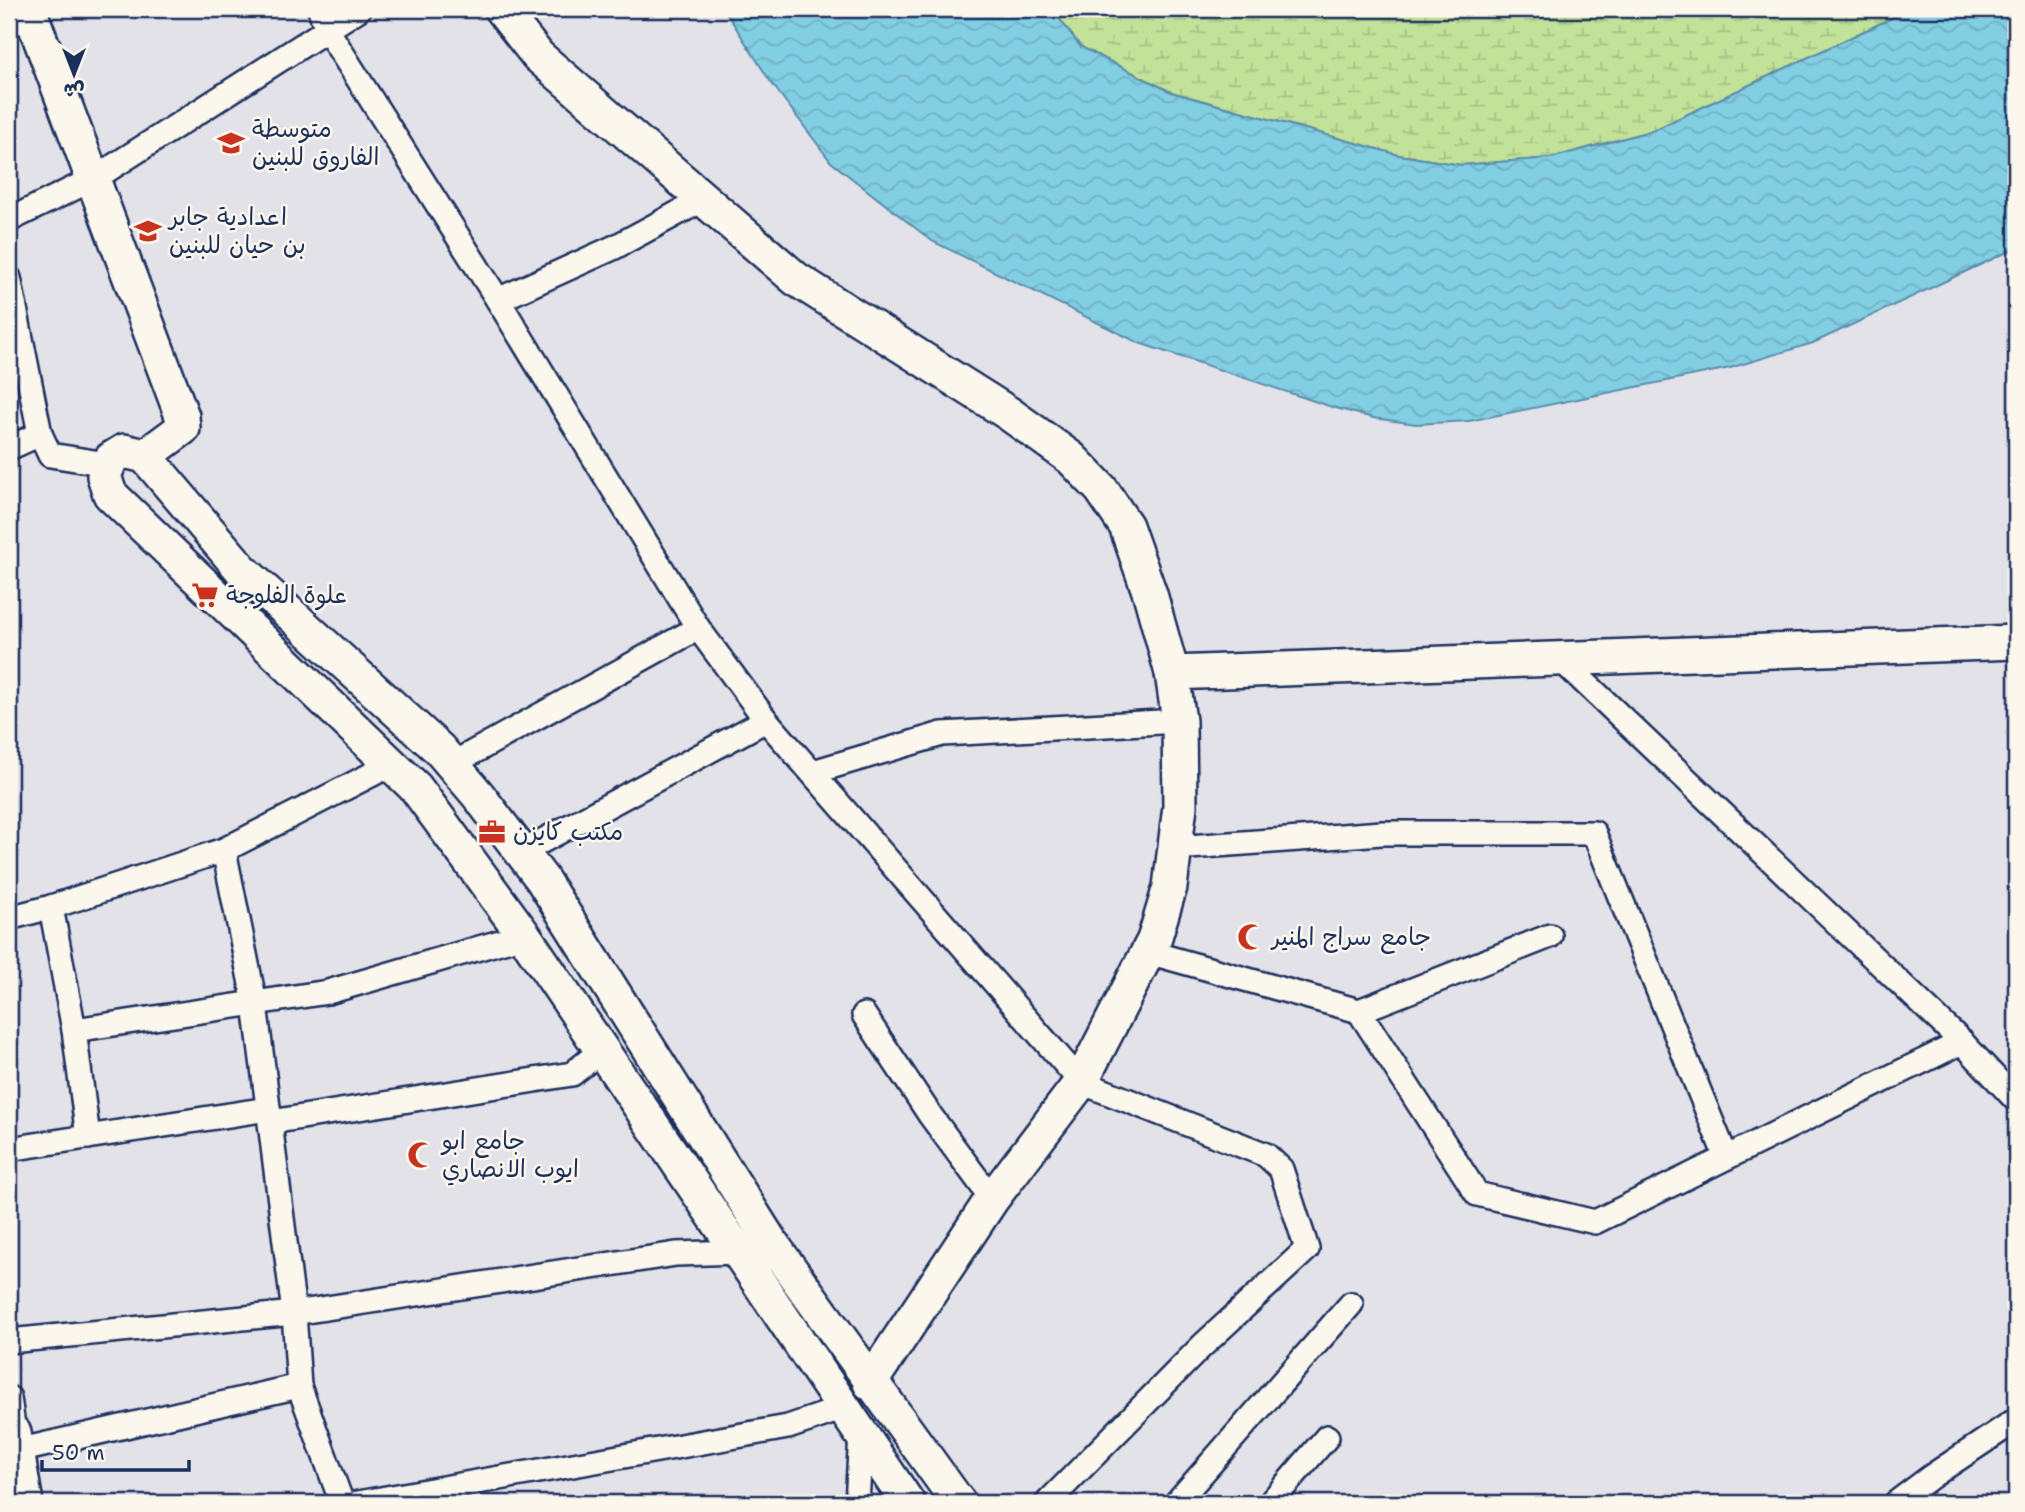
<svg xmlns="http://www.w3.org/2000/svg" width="2025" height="1512" font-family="'Shantell Sans','Playpen Sans Arabic',sans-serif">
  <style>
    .wetland { fill: url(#wetland-marsh); stroke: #6e887c; stroke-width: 2 }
    .water { fill: url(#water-waves); stroke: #598ead; stroke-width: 2 }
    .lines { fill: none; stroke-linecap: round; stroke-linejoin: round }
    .street-casing { stroke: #1b2f5e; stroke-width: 28 }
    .secondary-casing { stroke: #1b2f5e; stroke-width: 38 }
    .street { stroke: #fbf7ec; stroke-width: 23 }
    .secondary { stroke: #fbf7ec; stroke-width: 33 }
    .labels { text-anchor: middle; stroke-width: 5; stroke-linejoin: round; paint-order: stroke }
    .poi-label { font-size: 24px; fill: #1b2f5e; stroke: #fbf7ec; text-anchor: start }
  </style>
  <defs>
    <pattern id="wetland-marsh" width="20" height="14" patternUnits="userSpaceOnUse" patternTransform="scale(1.75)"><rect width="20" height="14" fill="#c2e199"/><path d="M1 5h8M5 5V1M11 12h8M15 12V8" fill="none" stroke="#a6c186"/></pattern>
    <pattern id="water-waves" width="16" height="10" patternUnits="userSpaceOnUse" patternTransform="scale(1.75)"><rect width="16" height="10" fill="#82cee2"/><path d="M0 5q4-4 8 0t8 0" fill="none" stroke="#70b1c4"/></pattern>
  </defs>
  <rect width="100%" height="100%" fill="#e4e2e9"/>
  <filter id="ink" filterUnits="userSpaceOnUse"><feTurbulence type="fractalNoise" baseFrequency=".0143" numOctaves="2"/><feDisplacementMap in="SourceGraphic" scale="14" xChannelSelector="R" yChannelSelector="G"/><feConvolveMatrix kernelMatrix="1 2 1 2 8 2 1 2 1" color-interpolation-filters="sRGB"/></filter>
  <g filter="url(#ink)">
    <polygon class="wetland" points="1052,9 1911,9 1654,130 1551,158 1461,165 1399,155 1171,92 1081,47"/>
    <polygon class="water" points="724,9 1052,9 1081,47 1171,92 1399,155 1461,165 1551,158 1654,130 1911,9 2016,9 2016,248 1813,343 1730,368 1469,421 1416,424 1373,418 1332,407 1139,343 932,241 831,162 770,81"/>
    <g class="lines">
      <defs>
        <g id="street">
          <polyline points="320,9 326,28 498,300 698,628 766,720 1081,1082 1266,1155 1281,1169 1307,1249 1202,1346 1047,1503"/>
          <polyline points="9,26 30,14"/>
          <polyline points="9,220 95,178 359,9"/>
          <polyline points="9,278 40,434"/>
          <polyline points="498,300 615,247 704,199"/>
          <polyline points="9,448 40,434 50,455 107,464"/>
          <polyline points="1557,656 1962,1042 2016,1100"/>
          <polyline points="452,764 698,628"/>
          <polyline points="813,772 942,734 1179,721"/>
          <polyline points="1175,848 1382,833 1594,833 1726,1157"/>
          <polyline points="224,850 255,1004 294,1313 299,1386 342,1503"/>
          <polyline points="522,852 766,720"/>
          <polyline points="51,907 74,1030 88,1137"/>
          <polyline points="9,918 51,907 224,850 394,763"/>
          <polyline points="1148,952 1359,1011 1550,936"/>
          <polyline points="1359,1011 1477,1194 1595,1222 1962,1042"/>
          <polyline points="864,1015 930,1115 992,1199"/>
          <polyline points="74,1030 328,992 524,935"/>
          <polyline points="271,1122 572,1074 602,1050"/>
          <polyline points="9,1149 268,1109"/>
          <polyline points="9,1341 294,1313 676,1254 738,1252"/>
          <polyline points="9,1398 14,1433"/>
          <polyline points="17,1451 299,1386"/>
          <polyline points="358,1503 788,1427 844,1408"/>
          <polyline points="857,1503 861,1434"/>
          <polyline points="1176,1503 1351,1304"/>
          <polyline points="1270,1503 1327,1437"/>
          <polyline points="1896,1503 1932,1476 2016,1420"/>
        </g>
        <g id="secondary">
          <polyline points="29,9 182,416 183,428 145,456"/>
          <polyline points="501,9 538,56 796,279 1008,413 1071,458 1101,489 1126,526 1150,594 1172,673 1179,721 1180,806 1170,887 1154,940 1081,1082 992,1199 870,1383"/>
          <polyline points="1172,673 2016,642"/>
          <polyline points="9,1433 14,1433 26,1503"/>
          <polyline points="908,1503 524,935 416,788 110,494 104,476 111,459 124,451 145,456 242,570 439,749 478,795 542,879 770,1241 959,1503"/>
        </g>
      </defs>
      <use href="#street" class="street-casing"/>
      <use href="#secondary" class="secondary-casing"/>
      <use href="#street" class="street"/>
      <use href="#secondary" class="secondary"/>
    </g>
  </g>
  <defs>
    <symbol id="school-bare" viewBox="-9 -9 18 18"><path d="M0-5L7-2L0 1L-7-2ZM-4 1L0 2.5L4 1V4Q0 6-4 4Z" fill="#c8321e" stroke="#fbf7ec" stroke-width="2.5" paint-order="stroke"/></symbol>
    <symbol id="supermarket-bare" viewBox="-9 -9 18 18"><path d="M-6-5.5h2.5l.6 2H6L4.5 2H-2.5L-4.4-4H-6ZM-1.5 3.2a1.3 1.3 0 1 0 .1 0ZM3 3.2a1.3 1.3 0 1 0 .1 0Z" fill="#c8321e" stroke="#fbf7ec" stroke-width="2.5" paint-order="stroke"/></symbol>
    <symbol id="office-bare" viewBox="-9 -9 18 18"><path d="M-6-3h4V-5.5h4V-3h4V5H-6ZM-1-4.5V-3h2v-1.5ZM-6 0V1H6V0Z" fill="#c8321e" stroke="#fbf7ec" stroke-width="2.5" paint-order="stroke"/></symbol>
    <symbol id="mosque-bare" viewBox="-9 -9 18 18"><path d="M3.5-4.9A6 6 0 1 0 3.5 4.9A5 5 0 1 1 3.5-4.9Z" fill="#c8321e" stroke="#fbf7ec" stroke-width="2.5" paint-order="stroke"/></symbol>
  </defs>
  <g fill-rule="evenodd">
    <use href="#school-bare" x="212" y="124" width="38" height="38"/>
    <use href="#school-bare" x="129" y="212" width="38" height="38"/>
    <use href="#supermarket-bare" x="186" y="576" width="38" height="38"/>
    <use href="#office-bare" x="473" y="813" width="38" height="38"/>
    <use href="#mosque-bare" x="1232" y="918" width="38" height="38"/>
    <use href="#mosque-bare" x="402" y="1136" width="38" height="38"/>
  </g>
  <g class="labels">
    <g class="poi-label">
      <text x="252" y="137">متوسطة<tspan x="252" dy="28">الفاروق للبنين</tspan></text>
      <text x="169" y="225">اعدادية جابر<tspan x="169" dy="28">بن حيان للبنين</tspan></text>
      <text x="226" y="603">علوة الفلوجة</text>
      <text x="513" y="840">مكتب كايزن</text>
      <text x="1272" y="945">جامع سراج المنير</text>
      <text x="442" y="1149">جامع ابو<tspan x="442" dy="28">ايوب الانصاري</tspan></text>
    </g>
  </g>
  <rect width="2025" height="1512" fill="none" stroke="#fbf7ec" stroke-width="35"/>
  <rect x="18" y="18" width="1990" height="1477" fill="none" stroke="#1b2f5e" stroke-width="2.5" filter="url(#ink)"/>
  <g transform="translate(74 74) rotate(180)" stroke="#fbf7ec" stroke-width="5" paint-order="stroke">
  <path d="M0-5L12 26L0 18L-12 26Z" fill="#1b2f5e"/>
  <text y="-10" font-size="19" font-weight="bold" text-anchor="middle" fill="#1b2f5e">ش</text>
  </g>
  <path d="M42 1460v10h147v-10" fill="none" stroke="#1b2f5e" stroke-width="3.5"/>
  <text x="52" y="1460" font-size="21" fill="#1b2f5e" stroke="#fbf7ec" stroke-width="5" paint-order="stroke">50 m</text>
</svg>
